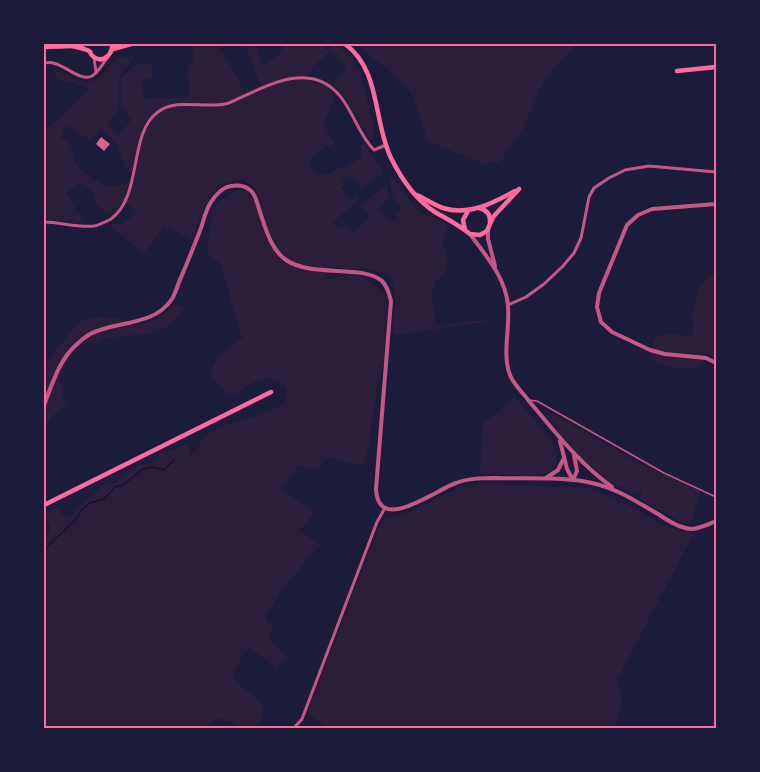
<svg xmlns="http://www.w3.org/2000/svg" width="760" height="772" font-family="'Open Sans',sans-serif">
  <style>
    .green { fill: #2a1e3b; fill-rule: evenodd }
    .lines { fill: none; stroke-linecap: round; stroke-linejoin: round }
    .stream { stroke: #12122b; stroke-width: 1.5 }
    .building { fill: #dd5f8e }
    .service { stroke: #c65784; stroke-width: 1.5 }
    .minor { stroke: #c65784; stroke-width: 3 }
    .tertiary { stroke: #c65784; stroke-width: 4 }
    .secondary { stroke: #ff6b9d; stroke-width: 4.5 }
    .primary { stroke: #ff6b9d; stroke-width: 4.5 }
    .neatline { fill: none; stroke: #ff6b9d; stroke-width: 2 }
  </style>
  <rect width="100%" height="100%" fill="#1b1b3a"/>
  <g class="green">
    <path d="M204,44H217L239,80L244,92L261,86L245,44H255L262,66L278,55L286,44H321L328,50L335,44L348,54L360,71L374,128L372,142C358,124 350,100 333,84L347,68L330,52C320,59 310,67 307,79C338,87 339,97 323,123L334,144C328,147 317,151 312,156C305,166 315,176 325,175L361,159L362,138L371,155L384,172L362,189L353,177L350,178L348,176L342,180L345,185L341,187L351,201L356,197L358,198L359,200L333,222L339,229L346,224L353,232L370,217L361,205L387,184L388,198L378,211L393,222L402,206L393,198L389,177L391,175L418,211L425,215L445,222L447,230L442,243L447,253L445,275L434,281L436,289L431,291L437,326L467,321L491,320L493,321L393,335L395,292L393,281L388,274L378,271L358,268L348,269L328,267L325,279L352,275L363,277L384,293L386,297L387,318L384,362L378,380L372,420L370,443L363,466L329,458C318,469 313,471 298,466L281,491L315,511L300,531L321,545L317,550L310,554L303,565L280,592L266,617V619L273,628L268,638L287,656L276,669L250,647L242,657L232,678L262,703C264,717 263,718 255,728H238C224,715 219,715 205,728H44V541L46,539L51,527L48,521L44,519L46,513L59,507L62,516L71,517L75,512L78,506L98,491L101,486L108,482L115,483L120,480C125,466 143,464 156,462L159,453L176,449L185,443L189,450L190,457C198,448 203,436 214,430C228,421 302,412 285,387C281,381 276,379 269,378C253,377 243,395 227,395L211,375C213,358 229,347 243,338L239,330L221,263C214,261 209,258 207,251L212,214L217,202L239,189L248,193L250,198L260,197C255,189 250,181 239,180C210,180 200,218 192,240L164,226L143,254L108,224H123L138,211L126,204H121L111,214C96,211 97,198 89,188C88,187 82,184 81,183L66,193L84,222L44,220V129L55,122L88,91L89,88L56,78L55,70L65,73L78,81L89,82L99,78L115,59L124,57L134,56L130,64L119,76L118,112L107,124L118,136L132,119L121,107V78C130,70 139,59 152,64L153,78L142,79L143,99L189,97L188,65H192L194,61L192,45ZM65,126C78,129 79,135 91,140L101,128L116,143L128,172L136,173L134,181C123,182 119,187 110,187C101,187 82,169 74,163C72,150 74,144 61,138Z"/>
    <path d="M356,44H576L545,79L522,130L500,162L484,164L427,141C423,123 414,88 397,78Z"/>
    <path d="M712,275L716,276V358L703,354V362C700,364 697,367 695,368C685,372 661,364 653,361C648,351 652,344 657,336L675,334L692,337L693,327L692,318L694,305L701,285Z"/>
    <path d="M174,303L185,308L169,326L152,333L100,339V344C96,344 90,342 85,343C74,345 62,371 59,382L64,388L62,399L67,405L52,416L44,430V368L56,348L61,345L73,328L81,321L92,317H105L125,319L136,326C154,321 163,318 174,303Z"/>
    <path d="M514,397C525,408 555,441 557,455C558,466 550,473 540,476L480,474L483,424L498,412Z"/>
    <polygon points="539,406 647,467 700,491 691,524 679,521 639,499 643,493 641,491 634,494 621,487 612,485 579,456"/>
    <path d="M480,484L587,488L616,498V502L619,504L622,501C644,513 669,532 694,533L616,682L622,696L616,728H327L311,716L309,713V708L381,522C386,514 392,518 400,516C403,515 405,514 408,513L460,487Z"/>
  </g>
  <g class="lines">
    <polyline class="stream" points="44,550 78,517 81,510 90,503 104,499 115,487 123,485 143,469 151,467 164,470 174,460"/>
  </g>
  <polygon class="building" points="101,137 110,144 104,151 96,144"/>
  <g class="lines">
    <polyline class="service" points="529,400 537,401 664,473 716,497"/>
    <g class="minor">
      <polyline points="94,58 96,72"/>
      <path d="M44,63C45,63 51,62 53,63C65,65 81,82 92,76C99,72 103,63 108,57"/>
      <path d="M44,222C60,222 78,228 94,226C100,225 105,222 111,219C143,196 128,133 158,112C178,97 206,110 229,103C267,86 315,56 345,103C355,118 361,137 374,150L386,145"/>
      <polyline points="508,305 526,297 544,284 563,266 574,253 581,238 589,197 594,188 609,178 625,170 649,166 716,172"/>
      <polyline points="294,728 302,719 377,522 385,508"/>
    </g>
    <g class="tertiary">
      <polyline points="716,204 652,209 638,215 627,225 599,293 597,307 601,322 612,332 650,350 665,354 706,358 716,363"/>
      <polyline points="488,229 488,239 495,266"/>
      <path d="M470,234C486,256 506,278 508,306C510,329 502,354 510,375C514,385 523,393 529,401C555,432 579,463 612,487"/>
      <path d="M44,405C52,385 59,360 76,345C80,341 85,337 90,334C117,320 153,327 172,299C175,294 177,288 179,282C187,264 194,246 201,228C204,219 206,209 211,202C215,196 220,190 227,187C236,184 246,185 252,192C256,196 257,203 259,209C265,226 270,249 286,260C312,278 362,264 382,281C388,287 389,294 391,301L376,489C378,535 435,490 456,483C469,478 483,478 496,478C526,479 563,476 592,483C616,488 637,502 658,514C667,520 679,528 691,529C699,529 709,524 716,521"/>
      <polyline points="560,441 567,469 573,480"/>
      <polyline points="546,478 558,470 563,460"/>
      <polyline points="573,480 577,471 574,455"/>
    </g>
    <g class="secondary">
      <path d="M345,44C381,70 373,121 391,158C401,178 416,200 435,212C447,219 459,225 470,234L480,235L487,231L493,217L519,189"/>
      <path d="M72,46C77,47 82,48 87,50C95,54 86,51 94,57C104,64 113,53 112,44"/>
      <polyline points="44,47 72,46 82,44"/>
      <polyline points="113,49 131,44"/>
      <polyline points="677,71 716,67"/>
      <path d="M417,195C426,199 434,205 443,208C469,216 493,203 515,191"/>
      <path d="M479,208C487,210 491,215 490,223"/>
      <polyline points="465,230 463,220 468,211"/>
    </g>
    <polyline class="primary" points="44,505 271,392"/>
  </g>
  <rect width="760" height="772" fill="none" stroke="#1b1b3a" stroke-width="90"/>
  <rect x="45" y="45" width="670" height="682" class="neatline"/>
</svg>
